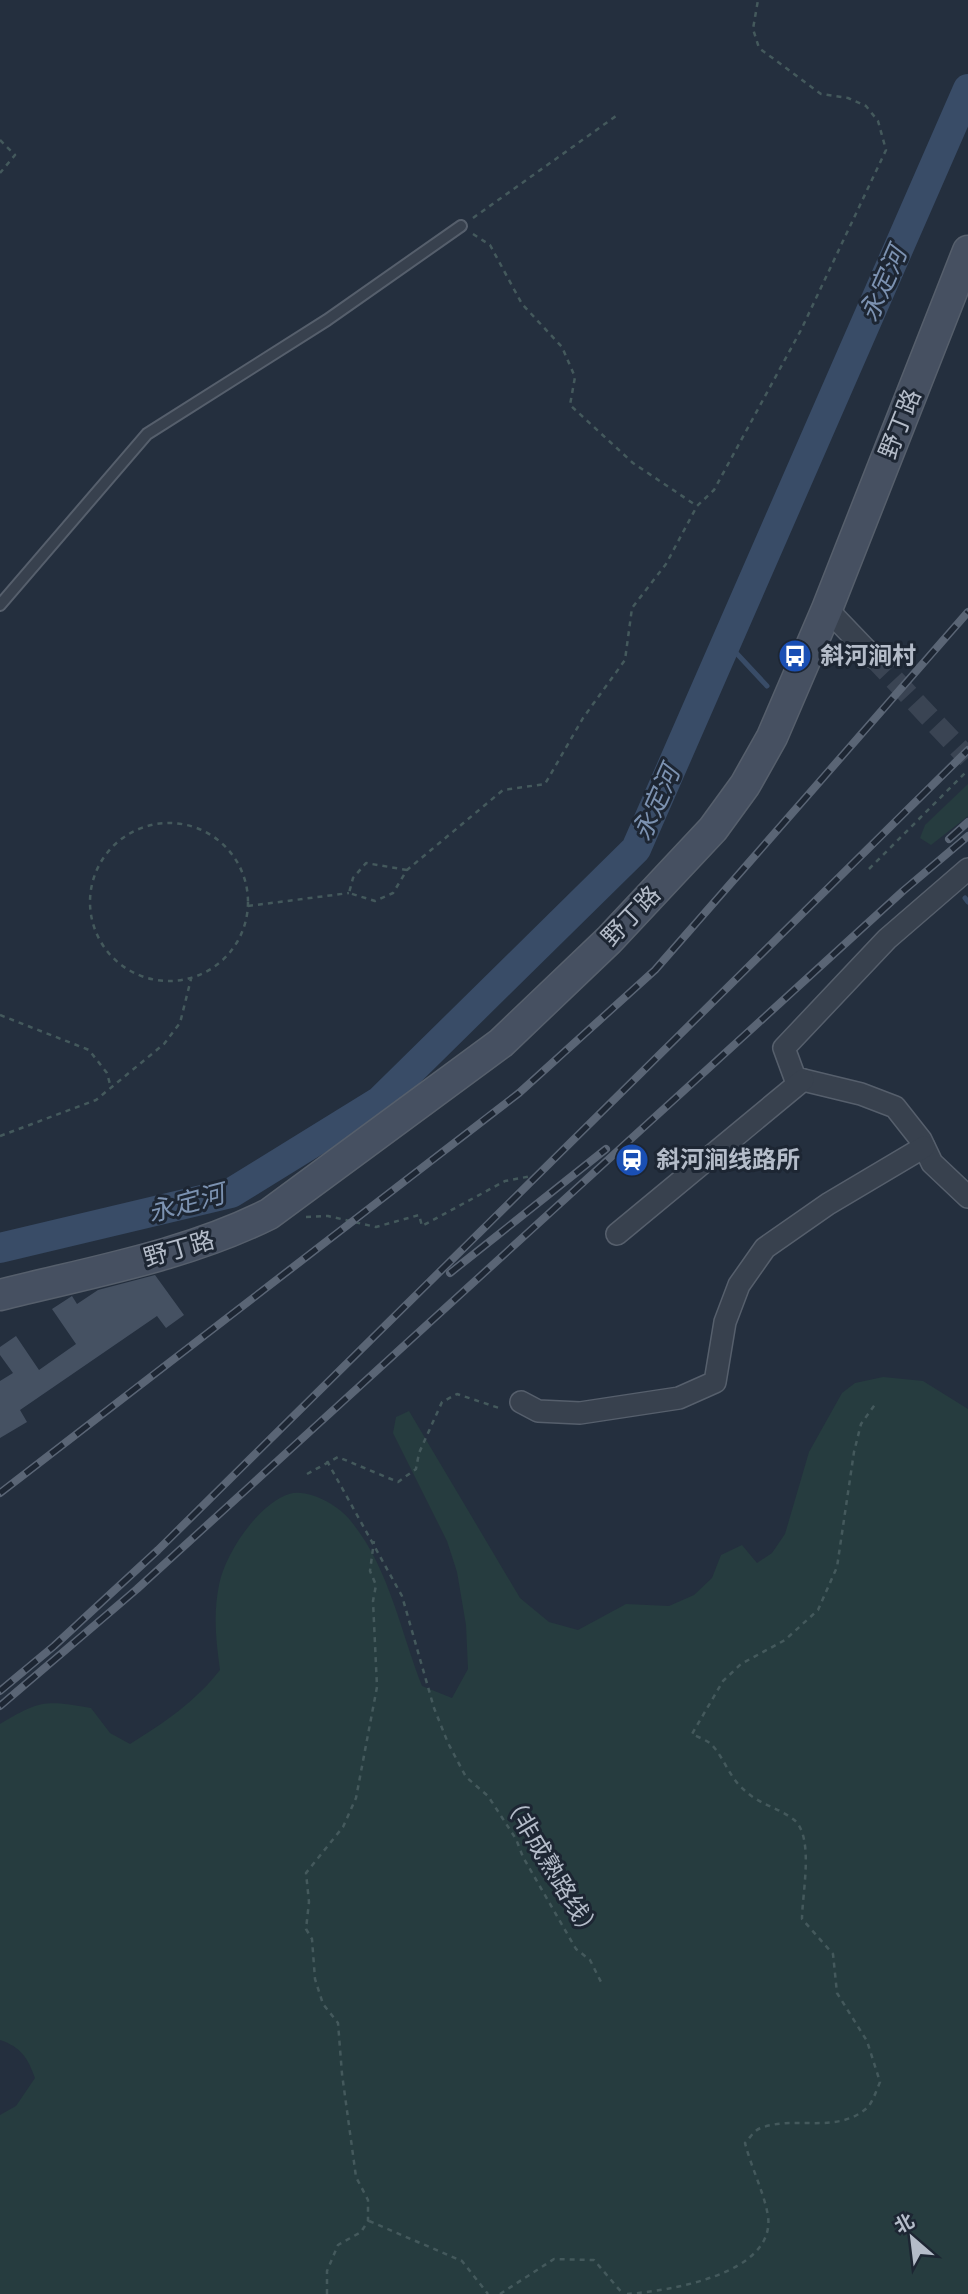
<svg xmlns="http://www.w3.org/2000/svg" width="968" height="2294" font-family="'Noto Sans','Noto Sans SC',sans-serif">
  <style>
    .green { fill: #263c3f }
    .lines { fill: none; stroke-linecap: round; stroke-linejoin: round }
    .stream { stroke: #394c67; stroke-width: 5 }
    .river { stroke: #394c67; stroke-width: 30 }
    .building { fill: #455162 }
    .street-tunnel { stroke: #3a4453; stroke-width: 21; stroke-dasharray: 21 10; stroke-linecap: butt }
    .lane-casing { stroke: #565f6c; stroke-width: 14 }
    .street-casing { stroke: #565f6c; stroke-width: 24 }
    .secondary-casing { stroke: #565f6c; stroke-width: 33 }
    .path { stroke: #44595c; stroke-width: 2.5; stroke-dasharray: 5 5; stroke-linecap: butt }
    .lane { stroke: #38414e; stroke-width: 10 }
    .street { stroke: #38414e; stroke-width: 21 }
    .secondary { stroke: #465061; stroke-width: 30 }
    .rail-casing { stroke: #5a6575; stroke-width: 8 }
    .rail { stroke: #1d2633; stroke-width: 5; stroke-dasharray: 16; stroke-linecap: butt }
    .labels { text-anchor: middle; stroke-width: 6; stroke-linejoin: round; paint-order: stroke }
    .street-label { font-size: 24px; fill: #b4bcc9; stroke: #1d2633 }
    .poi-label { font-size: 24px; font-weight: bold; fill: #b4bcc9; stroke: #1d2633; text-anchor: start }
    .water-label { font-size: 26px; font-style: italic; fill: #7c92b1; stroke: #1d2633 }
  </style>
  <rect width="100%" height="100%" fill="#242f3e"/>
  <g class="green">
    <polygon points="968,784 968,816 931,845 920,838 925,825"/>
    <path d="M883,1377L923,1381L968,1409V2294H0V2115L16,2106L35,2078C28,2058 21,2047 0,2040V1724C40,1700 45,1700 91,1708L110,1733L130,1744C164,1723 195,1702 220,1670C216,1641 213,1615 219,1585C225,1554 257,1505 289,1494C308,1488 338,1505 350,1520C389,1567 400,1630 422,1686L452,1698L468,1669L466,1625L457,1572L447,1541L393,1433L396,1417L409,1411L520,1598L549,1622L578,1630L626,1604L669,1606L694,1595L712,1578L721,1555L742,1545L757,1563L772,1553L785,1534L809,1452L842,1393L855,1383Z"/>
  </g>
  <g class="lines">
    <g class="stream">
      <polyline points="726,642 767,686"/>
      <polyline points="965,898 968,902"/>
    </g>
    <polyline class="river" points="0,1248 231,1193 380,1101 636,849 968,89"/>
  </g>
  <polygon class="building" points="155,1275 184,1315 166,1328 157,1316 20,1410 27,1422 0,1438 0,1381 13,1373 0,1355 0,1347 16,1336 39,1370 76,1344 52,1309 72,1296 77,1304 98,1290"/>
  <g class="lines">
    <polyline class="street-tunnel" points="873,657 968,758"/>
    <defs>
      <polyline id="lane" points="0,605 147,434 327,320 461,226"/>
      <g id="street">
        <polyline points="827,609 873,657"/>
        <polyline points="968,869 887,939 784,1048 795,1078 861,1094 895,1107 921,1140 932,1163 968,1197"/>
        <polyline points="617,1234 803,1080"/>
        <polyline points="521,1402 538,1411 580,1413 679,1398 715,1382 725,1322 739,1285 765,1248 828,1204 924,1147"/>
      </g>
      <path id="secondary" d="M0,1295C91,1272 185,1256 269,1214L501,1043L609,940L713,829L745,785L772,737L827,609L968,251"/>
    </defs>
    <use href="#lane" class="lane-casing"/>
    <use href="#street" class="street-casing"/>
    <use href="#secondary" class="secondary-casing"/>
    <g class="path">
      <polyline points="0,140 15,155 0,173"/>
      <polyline points="473,218 616,116"/>
      <polyline points="473,234 490,245 522,304 562,347 575,377 570,405 633,463 697,506"/>
      <circle cx="169" cy="902" r="79"/>
      <polyline points="869,869 968,770"/>
      <polyline points="407,870 366,863 353,878 349,893 375,901 393,893 407,870 503,790 545,784 583,718 625,660 632,608 666,564 697,506 714,490 801,330 886,150 878,121 866,106 848,98 821,94 759,48 753,29 758,0"/>
      <polyline points="248,906 349,893"/>
      <polyline points="0,1015 89,1050 107,1073 111,1088"/>
      <polyline points="0,1136 96,1100 164,1044 180,1023 191,979"/>
      <polyline points="306,1217 328,1216 376,1227 419,1215 422,1226 505,1181 537,1175"/>
      <polyline points="327,1461 402,1596 434,1708 448,1743 466,1777 488,1796 516,1839 523,1857 576,1949 590,1960 601,1982"/>
      <polyline points="307,1474 338,1457 398,1482 416,1469 419,1453 442,1402 457,1394 502,1409"/>
      <polyline points="369,2221 462,2261 488,2294"/>
      <polyline points="327,2294 327,2271 338,2245 361,2232 368,2221 368,2200 356,2177 342,2074 338,2023 323,2004 315,1979 312,1939 306,1929 309,1902 306,1873 343,1827 356,1798 377,1687 373,1601 376,1585 370,1571 374,1541"/>
      <polyline points="500,2294 554,2259 594,2260 623,2294"/>
      <path d="M627,2294C669,2291 776,2274 768,2216C764,2192 751,2167 745,2143C750,2138 754,2130 761,2128C794,2115 838,2135 868,2107C873,2101 877,2089 880,2082L867,2041L837,1993L833,1954L802,1919C802,1894 815,1835 793,1819C774,1805 759,1806 739,1785C728,1773 722,1755 711,1744C706,1740 698,1737 692,1734L723,1681L741,1664L785,1640L818,1610L837,1567L854,1452L861,1424L876,1403"/>
    </g>
    <use href="#lane" class="lane"/>
    <use href="#street" class="street"/>
    <use href="#secondary" class="secondary"/>
    <defs>
      <g id="rail">
        <polyline points="949,839 968,822"/>
        <polyline points="450,1273 606,1149"/>
        <polyline points="0,1493 519,1093 655,970 968,612"/>
        <polyline points="0,1691 54,1646 158,1550 968,750"/>
        <polyline points="0,1706 137,1589 903,891 968,836"/>
      </g>
    </defs>
    <use href="#rail" class="rail-casing"/>
    <use href="#rail" class="rail"/>
  </g>
  <defs>
    <symbol id="bus-disc" viewBox="-11 -11 22 22"><circle r="9.5" fill="#1a4fb4" stroke="#1d2633"/><path d="M-5-6H5V4H4V6H2V4H-2V6H-4V4H-5ZM-3.5-4V0h7V-4ZM-3.5 1.2v1.5H-2V1.2ZM2 1.2v1.5H3.5V1.2Z" fill="#fff"/></symbol>
    <symbol id="station-disc" viewBox="-11 -11 22 22"><circle r="9.5" fill="#1a4fb4" stroke="#1d2633"/><path d="M-3-6H3Q5-6 5-4V2Q5 4 3 4L4.5 6H3L1.5 4h-3L-3 6H-4.5L-3 4Q-5 4-5 2V-4Q-5-6-3-6ZM-3.5-4v3h7v-3ZM-3.5 1v1.5H-2V1ZM2 1v1.5H3.5V1Z" fill="#fff"/></symbol>
  </defs>
  <g fill-rule="evenodd">
    <use href="#bus-disc" x="776" y="637" width="38" height="38"/>
    <use href="#station-disc" x="613" y="1141" width="38" height="38"/>
  </g>
  <g class="labels">
    <g class="street-label">
      <text transform="translate(900 424) rotate(-68)" y="8">野丁路</text>
      <text transform="translate(631 916) rotate(-46)" y="8">野丁路</text>
      <text transform="translate(179 1249) rotate(-16)" y="8">野丁路</text>
      <text transform="translate(551 1867) rotate(59)" y="8">（非成熟路线）</text>
    </g>
    <g class="poi-label">
      <text x="820" y="664">斜河涧村</text>
      <text x="656" y="1168">斜河涧线路所</text>
    </g>
    <g class="water-label">
      <text transform="translate(883 284) rotate(-66)" y="9">永定河</text>
      <text transform="translate(656 803) rotate(-66)" y="9">永定河</text>
      <text transform="translate(186 1203) rotate(-15)" y="9">永定河</text>
    </g>
  </g>
  <g transform="translate(912 2238) rotate(332)" stroke="#1d2633" stroke-width="5" paint-order="stroke">
  <path d="M0-5L12 26L0 18L-12 26Z" fill="#b4bcc9"/>
  <text y="-10" font-size="19" font-weight="bold" text-anchor="middle" fill="#b4bcc9">北</text>
  </g>
</svg>
